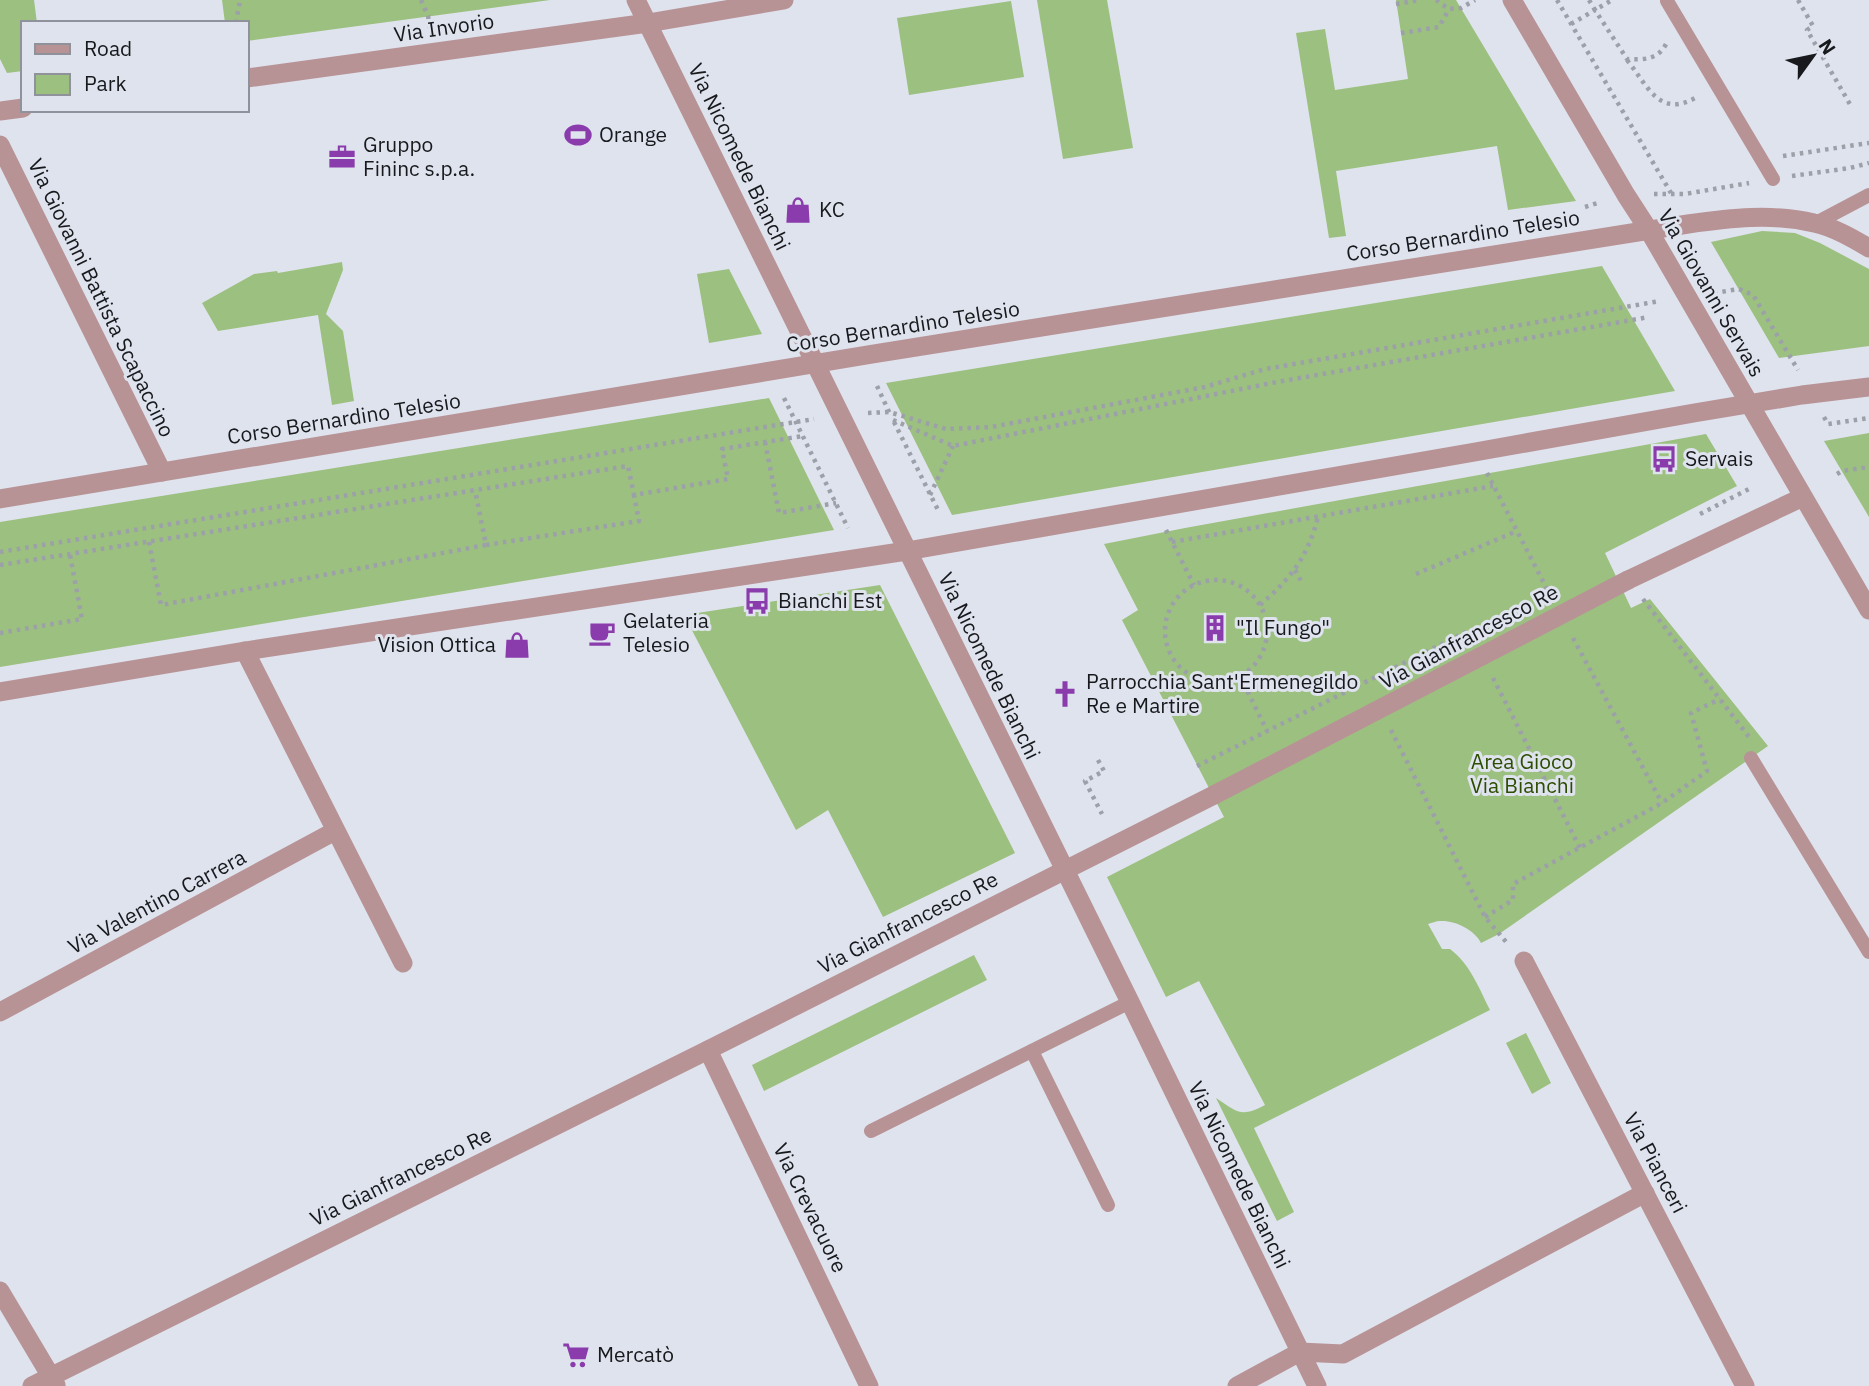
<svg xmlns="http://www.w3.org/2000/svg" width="1869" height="1386" font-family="'IBM Plex Sans',sans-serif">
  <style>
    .green { fill: #9cc07f }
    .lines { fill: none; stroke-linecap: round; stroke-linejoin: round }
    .path { stroke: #9ca0a8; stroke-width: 4.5; stroke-dasharray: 3.5 5; stroke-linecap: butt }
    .service { stroke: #b89396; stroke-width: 14 }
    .pedestrian { stroke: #b89396; stroke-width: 19 }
    .minor { stroke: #b89396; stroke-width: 19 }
    .tertiary { stroke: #b89396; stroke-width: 19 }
    .labels { text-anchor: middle; stroke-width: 6; stroke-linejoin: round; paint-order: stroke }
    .street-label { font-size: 21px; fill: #17191c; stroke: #dfe3ee }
    .poi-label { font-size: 21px; fill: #17191c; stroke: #dfe3ee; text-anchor: start }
    .park-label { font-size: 21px; fill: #2d4d01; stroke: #dfe3ee }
  </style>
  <rect width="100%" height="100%" fill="#dfe3ee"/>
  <g class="green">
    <polygon points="0,0 34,0 37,23 23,23 23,71 7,73 0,59"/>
    <polygon points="222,0 550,0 247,41 247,23 225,23"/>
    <polygon points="1037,0 1107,0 1133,148 1063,159"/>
    <polygon points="1396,0 1456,0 1576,201 1508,210 1497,146 1336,171 1346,236 1329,238 1296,33 1325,29 1335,90 1408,79"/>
    <polygon points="1011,1 1024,77 909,95 897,18"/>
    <polygon points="1762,231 1795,233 1820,243 1869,269 1869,346 1779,358 1711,242"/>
    <polygon points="342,262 343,270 326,314 343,331 354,401 332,405 318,315 218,331 202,303 254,274 277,271 278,273"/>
    <polygon points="1602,266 1675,391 952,515 886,383"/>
    <polygon points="729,269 762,334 709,343 697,274"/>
    <polygon points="769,398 834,530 0,667 0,522"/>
    <polygon points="1869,433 1869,517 1824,441"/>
    <path d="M1706,434L1737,486L1605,553L1631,608L1650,599L1768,746L1499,934L1481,943C1475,930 1455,920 1440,921C1436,921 1432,923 1428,924L1442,949H1450C1470,964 1479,988 1490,1010L1254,1128L1294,1212L1277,1221L1216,1098C1237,1112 1241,1118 1265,1105L1199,981L1166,997L1107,877L1224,817L1122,620L1138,610L1104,544L1185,528Z"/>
    <polygon points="880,585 1015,853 883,917 828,810 796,830 684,615"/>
    <polygon points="974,955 987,980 764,1091 752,1065"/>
    <polygon points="1526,1033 1551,1083 1532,1094 1506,1043"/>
  </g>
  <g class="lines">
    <g class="path">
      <polyline points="421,0 428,16 430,29"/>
      <polyline points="1436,0 1449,9 1461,8 1475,0"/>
      <polyline points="1557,0 1671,193"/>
      <polyline points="1589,0 1595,10 1612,0"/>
      <polyline points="1798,0 1813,26 1807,30 1851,106"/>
      <polyline points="1396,4 1420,0"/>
      <polyline points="236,23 240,0"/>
      <path d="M1571,24L1595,10L1627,59C1643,60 1658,60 1666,44"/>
      <polyline points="1401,33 1439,27 1449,9"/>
      <path d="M1627,60C1648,86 1659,119 1697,97"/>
      <polyline points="1783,156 1869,143"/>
      <polyline points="1792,176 1850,168 1869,163"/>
      <polyline points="1654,194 1685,194 1749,183"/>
      <polyline points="1585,207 1601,202"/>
      <polyline points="1714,293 1739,289 1753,295 1798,370"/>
      <polyline points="877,386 890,414"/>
      <polyline points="784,398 848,528"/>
      <polyline points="868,413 889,412 946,429 991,427 1205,387 1265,369 1660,301"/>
      <polyline points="1824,417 1828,424 1869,418"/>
      <polyline points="893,420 953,446 1277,382 1649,317"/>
      <polyline points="894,422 938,510"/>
      <polyline points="765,442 779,513 836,503"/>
      <polyline points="1487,473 1549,593"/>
      <polyline points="1837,474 1842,471 1869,467"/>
      <polyline points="930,495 953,446"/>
      <polyline points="1700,514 1749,489"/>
      <polyline points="1166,530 1194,585"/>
      <polyline points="149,542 161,605 486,545 475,490"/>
      <polyline points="1172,542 1493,486"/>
      <polyline points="486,545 639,521 634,495"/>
      <polyline points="0,552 814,419"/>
      <polyline points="0,565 628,466 634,495 728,479 722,449 803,436"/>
      <polyline points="1295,570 1301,581"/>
      <polyline points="1416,574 1517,531"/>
      <circle cx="1216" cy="631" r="51"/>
      <polyline points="1643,599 1749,737"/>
      <path d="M1260,605C1292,577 1307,558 1318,517"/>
      <polyline points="0,633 82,619 70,555"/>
      <polyline points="1573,638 1662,803"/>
      <polyline points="1240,676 1267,731"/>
      <polyline points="1493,678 1580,848"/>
      <polyline points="1391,730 1485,917 1507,943"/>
      <polyline points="1098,760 1104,771 1085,781 1102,814"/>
      <polyline points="1197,766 1470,630"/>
      <polyline points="1485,917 1513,900 1513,884 1662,803 1707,771 1691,713 1720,699"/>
    </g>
    <g class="service">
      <polyline points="1667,1 1773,179"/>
      <polyline points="1816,223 1869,195"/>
      <polyline points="1751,758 1869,952"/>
      <polyline points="1032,1051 1108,1205"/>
      <polyline points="871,1131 1130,1002"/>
    </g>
    <polyline class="pedestrian" points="1214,795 1628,580"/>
    <g class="minor">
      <polyline points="636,0 1130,1002 1317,1386"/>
      <polyline points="247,78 648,23 784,0"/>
      <polyline points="0,111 23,108"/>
      <polyline points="0,145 162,472"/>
      <polyline points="1628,580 1803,497"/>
      <polyline points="245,651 403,963"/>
      <polyline points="1524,961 1745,1386"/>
      <polyline points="0,1012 335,831"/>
      <polyline points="708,1050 869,1386"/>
      <polyline points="0,1291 56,1385"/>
      <polyline points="32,1386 708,1050 1214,795"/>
      <polyline points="1237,1386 1300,1352 1343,1354 1645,1193"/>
    </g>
    <g class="tertiary">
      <polyline points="1512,0 1626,195 1648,229 1869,610"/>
      <path d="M0,499L873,354L1688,224C1730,218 1772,213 1814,223C1833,227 1852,238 1869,248"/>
      <polyline points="0,692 245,651 907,551 1475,452 1694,413 1802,395 1869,387"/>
    </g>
  </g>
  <defs>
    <symbol id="stadium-bare" viewBox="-9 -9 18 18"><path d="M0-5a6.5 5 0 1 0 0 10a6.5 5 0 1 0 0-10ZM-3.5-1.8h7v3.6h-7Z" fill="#8b3cac" stroke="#dfe3ee" stroke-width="2.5" paint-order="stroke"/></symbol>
    <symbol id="office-bare" viewBox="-9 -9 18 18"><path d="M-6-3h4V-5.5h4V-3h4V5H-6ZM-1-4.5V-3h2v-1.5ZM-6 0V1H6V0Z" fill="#8b3cac" stroke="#dfe3ee" stroke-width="2.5" paint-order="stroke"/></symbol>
    <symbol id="shop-bare" viewBox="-9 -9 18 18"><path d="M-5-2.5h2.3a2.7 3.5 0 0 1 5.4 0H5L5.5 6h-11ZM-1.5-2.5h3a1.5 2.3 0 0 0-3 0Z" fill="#8b3cac" stroke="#dfe3ee" stroke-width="2.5" paint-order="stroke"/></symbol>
    <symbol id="bus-bare" viewBox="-9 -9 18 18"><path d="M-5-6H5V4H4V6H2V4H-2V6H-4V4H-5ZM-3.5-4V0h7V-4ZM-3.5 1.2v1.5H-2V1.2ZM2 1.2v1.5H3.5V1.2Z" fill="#8b3cac" stroke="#dfe3ee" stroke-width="2.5" paint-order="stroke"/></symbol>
    <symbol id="building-bare" viewBox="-9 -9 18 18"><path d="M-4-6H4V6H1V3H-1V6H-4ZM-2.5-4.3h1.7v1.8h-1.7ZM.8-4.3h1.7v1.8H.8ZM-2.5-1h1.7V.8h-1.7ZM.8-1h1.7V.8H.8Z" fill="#8b3cac" stroke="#dfe3ee" stroke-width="2.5" paint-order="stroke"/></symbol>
    <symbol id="cafe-bare" viewBox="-9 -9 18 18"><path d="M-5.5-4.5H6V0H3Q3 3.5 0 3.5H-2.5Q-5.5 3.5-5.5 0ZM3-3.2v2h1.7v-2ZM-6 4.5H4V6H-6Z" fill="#8b3cac" stroke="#dfe3ee" stroke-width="2.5" paint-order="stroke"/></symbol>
    <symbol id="church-bare" viewBox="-9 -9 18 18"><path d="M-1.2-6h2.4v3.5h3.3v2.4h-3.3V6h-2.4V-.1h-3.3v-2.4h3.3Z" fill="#8b3cac" stroke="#dfe3ee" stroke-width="2.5" paint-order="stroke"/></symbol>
    <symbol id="supermarket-bare" viewBox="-9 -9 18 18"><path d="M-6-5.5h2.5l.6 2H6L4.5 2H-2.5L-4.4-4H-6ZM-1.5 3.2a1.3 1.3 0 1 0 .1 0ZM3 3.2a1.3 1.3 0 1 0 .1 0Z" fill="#8b3cac" stroke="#dfe3ee" stroke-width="2.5" paint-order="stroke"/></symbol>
  </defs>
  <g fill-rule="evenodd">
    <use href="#stadium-bare" x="559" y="116" width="38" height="38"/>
    <use href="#office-bare" x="323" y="138" width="38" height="38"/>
    <use href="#shop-bare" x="779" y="191" width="38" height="38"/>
    <use href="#bus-bare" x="1645" y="440" width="38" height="38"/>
    <use href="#bus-bare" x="738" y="582" width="38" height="38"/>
    <use href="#building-bare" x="1196" y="609" width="38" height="38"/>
    <use href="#cafe-bare" x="583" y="614" width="38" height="38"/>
    <use href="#shop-bare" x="498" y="626" width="38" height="38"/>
    <use href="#church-bare" x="1046" y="675" width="38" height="38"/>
    <use href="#supermarket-bare" x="557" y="1336" width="38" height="38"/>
  </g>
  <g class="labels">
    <g class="street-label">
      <text transform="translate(444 28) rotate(-8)" y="7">Via Invorio</text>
      <text transform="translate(739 157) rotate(64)" y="7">Via Nicomede Bianchi</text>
      <text transform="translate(1463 236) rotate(-9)" y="7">Corso Bernardino Telesio</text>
      <text transform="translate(1711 293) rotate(60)" y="7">Via Giovanni Servais</text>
      <text transform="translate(101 298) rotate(64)" y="7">Via Giovanni Battista Scapaccino</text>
      <text transform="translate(903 327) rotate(-9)" y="7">Corso Bernardino Telesio</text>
      <text transform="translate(344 419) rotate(-9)" y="7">Corso Bernardino Telesio</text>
      <text transform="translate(1469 637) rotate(-28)" y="7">Via Gianfrancesco Re</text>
      <text transform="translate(989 666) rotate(64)" y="7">Via Nicomede Bianchi</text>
      <text transform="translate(157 902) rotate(-28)" y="7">Via Valentino Carrera</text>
      <text transform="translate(908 923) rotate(-27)" y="7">Via Gianfrancesco Re</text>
      <text transform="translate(1655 1163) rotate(62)" y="7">Via Pianceri</text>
      <text transform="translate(1239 1175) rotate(64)" y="7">Via Nicomede Bianchi</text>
      <text transform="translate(401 1177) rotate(-26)" y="7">Via Gianfrancesco Re</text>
      <text transform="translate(810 1208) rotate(64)" y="7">Via Crevacuore</text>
    </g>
    <g class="poi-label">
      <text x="599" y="142">Orange</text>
      <text x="363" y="152">Gruppo<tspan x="363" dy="24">Fininc s.p.a.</tspan></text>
      <text x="819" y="217">KC</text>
      <text x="1685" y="466">Servais</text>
      <text x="778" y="608">Bianchi Est</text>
      <text x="623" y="628">Gelateria<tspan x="623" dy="24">Telesio</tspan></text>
      <text x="1236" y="635">"Il Fungo"</text>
      <text x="496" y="652" text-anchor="end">Vision Ottica</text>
      <text x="1086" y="689">Parrocchia Sant'Ermenegildo<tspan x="1086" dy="24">Re e Martire</tspan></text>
      <text x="597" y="1362">Mercatò</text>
    </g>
    <g class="park-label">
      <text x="1522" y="769">Area Gioco<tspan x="1522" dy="24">Via Bianchi</tspan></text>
    </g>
  </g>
  <rect x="21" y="21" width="228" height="91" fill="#dfe3ee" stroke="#8f929a" stroke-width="2"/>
  <rect x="35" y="44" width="35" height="10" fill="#b89396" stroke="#8f929a" stroke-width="2"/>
  <text x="84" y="56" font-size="21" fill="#17191c">Road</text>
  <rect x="35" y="74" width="35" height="21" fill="#9cc07f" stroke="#8f929a" stroke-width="2"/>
  <text x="84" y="91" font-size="21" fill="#17191c">Park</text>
  <g transform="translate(1813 56) rotate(57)" stroke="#dfe3ee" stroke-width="5" paint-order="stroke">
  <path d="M0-5L12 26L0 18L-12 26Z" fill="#17191c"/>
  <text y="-10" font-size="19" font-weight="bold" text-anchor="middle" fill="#17191c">N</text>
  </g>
</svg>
